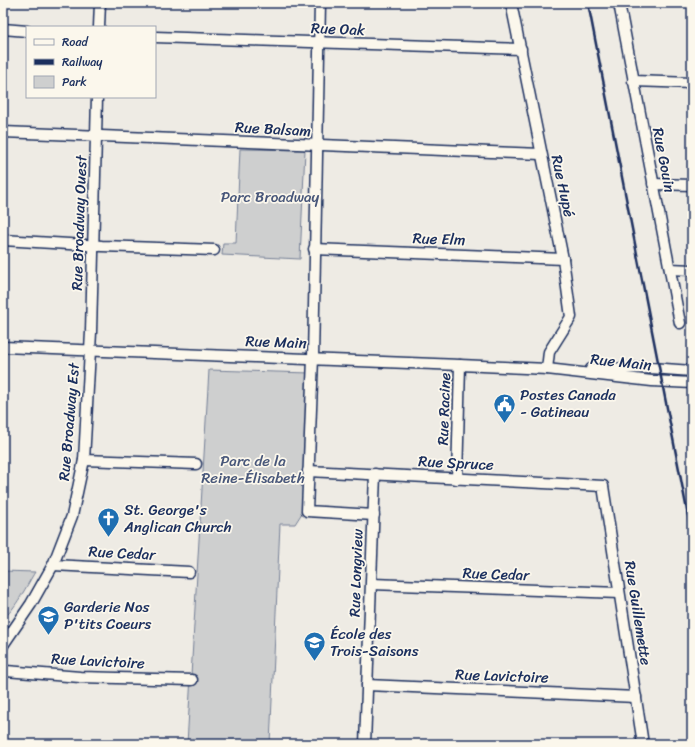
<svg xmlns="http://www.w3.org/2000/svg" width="695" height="747" font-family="Sriracha,sans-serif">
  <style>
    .green { fill: #cecfcf; stroke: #747f96 }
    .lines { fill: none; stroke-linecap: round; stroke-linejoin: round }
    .minor-casing { stroke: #1b2f5e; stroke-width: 13 }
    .minor { stroke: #fbf7ec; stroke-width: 10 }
    .rail { stroke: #1b2f5e; stroke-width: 2.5 }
    .labels { text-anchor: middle; stroke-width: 3.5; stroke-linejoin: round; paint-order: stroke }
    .street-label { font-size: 15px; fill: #1b2f5e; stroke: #fbf7ec }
    .park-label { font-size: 15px; fill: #48577a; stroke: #fbf7ec }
    .poi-label { font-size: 15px; fill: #1b2f5e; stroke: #fbf7ec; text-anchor: start }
  </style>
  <rect width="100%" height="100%" fill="#eeebe4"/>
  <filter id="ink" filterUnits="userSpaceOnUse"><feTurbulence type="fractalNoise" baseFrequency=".025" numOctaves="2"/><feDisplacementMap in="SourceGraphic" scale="8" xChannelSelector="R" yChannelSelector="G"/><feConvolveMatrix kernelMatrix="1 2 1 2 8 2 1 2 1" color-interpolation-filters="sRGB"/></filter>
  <g filter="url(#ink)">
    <g class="green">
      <polygon points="240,149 305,150 300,259 222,255 223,243 236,243"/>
      <polygon points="209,370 310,373 302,513 295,524 280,524 270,744 187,744"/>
      <path d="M3,571L35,572C28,583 14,612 3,618Z"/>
    </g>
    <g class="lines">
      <defs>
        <g id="minor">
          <polyline points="320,3 313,358 307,511 374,515"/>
          <polyline points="511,3 563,259 571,317 549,352 547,369"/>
          <polyline points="619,3 680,323"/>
          <polyline points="99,27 100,3"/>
          <polyline points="3,29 27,31"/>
          <polyline points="155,37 521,49"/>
          <polyline points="633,81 692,83"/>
          <polyline points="3,132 541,154"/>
          <polyline points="653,184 692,185"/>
          <polyline points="3,240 102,246 214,250"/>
          <polyline points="314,249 563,259"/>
          <polyline points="670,269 692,270"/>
          <polyline points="3,347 460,365 547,369 652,381 692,383"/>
          <polyline points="591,369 651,368 692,371"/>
          <polyline points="84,460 196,464"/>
          <polyline points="308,471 603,486 643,744"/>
          <polyline points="457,479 460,365"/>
          <polyline points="53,565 189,572"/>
          <polyline points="372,584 619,593"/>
          <polyline points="3,645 31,604 53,565 72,516 84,460 91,332 97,97"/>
          <polyline points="3,672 6,671 80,677 192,680"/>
          <polyline points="367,685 636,697"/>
          <polyline points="365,744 375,474"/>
        </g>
      </defs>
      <use href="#minor" class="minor-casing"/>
      <use href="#minor" class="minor"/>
      <polyline class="rail" points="588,3 692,536"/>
    </g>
  </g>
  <defs>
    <symbol id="civic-pin" viewBox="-11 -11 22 30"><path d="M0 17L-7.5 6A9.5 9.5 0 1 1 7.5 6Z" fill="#1f6fb2" stroke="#fbf7ec"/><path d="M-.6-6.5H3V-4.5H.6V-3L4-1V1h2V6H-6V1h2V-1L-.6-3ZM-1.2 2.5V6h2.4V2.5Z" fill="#fff"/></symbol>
    <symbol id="church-pin" viewBox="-11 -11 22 30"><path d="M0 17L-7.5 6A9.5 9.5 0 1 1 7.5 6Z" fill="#1f6fb2" stroke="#fbf7ec"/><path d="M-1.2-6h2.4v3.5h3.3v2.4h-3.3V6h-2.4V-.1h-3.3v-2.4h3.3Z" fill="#fff"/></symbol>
    <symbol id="school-pin" viewBox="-11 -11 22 30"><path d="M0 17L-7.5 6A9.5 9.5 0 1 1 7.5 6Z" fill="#1f6fb2" stroke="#fbf7ec"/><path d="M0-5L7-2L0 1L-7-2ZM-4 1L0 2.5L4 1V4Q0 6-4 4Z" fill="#fff"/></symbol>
  </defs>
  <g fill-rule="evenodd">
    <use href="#civic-pin" x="492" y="392" width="25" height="34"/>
    <use href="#church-pin" x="96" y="506" width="25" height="34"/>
    <use href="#school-pin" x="36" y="604" width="25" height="34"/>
    <use href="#school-pin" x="302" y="630" width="25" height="34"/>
  </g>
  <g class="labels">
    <g class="street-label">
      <text transform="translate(338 29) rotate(2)" y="5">Rue Oak</text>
      <text transform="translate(273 129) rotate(3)" y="5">Rue Balsam</text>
      <text transform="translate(664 160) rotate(79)" y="5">Rue Gouin</text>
      <text transform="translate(563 186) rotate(78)" y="5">Rue Hupé</text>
      <text transform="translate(79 223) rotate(-88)" y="5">Rue Broadway Ouest</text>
      <text transform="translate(439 239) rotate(2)" y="5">Rue Elm</text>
      <text transform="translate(276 342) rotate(2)" y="5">Rue Main</text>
      <text transform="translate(621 362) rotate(6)" y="5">Rue Main</text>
      <text transform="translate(444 409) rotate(-88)" y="5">Rue Racine</text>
      <text transform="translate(69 422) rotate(-85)" y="5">Rue Broadway Est</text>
      <text transform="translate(456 463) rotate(3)" y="5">Rue Spruce</text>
      <text transform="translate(122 553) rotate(3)" y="5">Rue Cedar</text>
      <text transform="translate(356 573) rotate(-88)" y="5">Rue Longview</text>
      <text transform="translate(496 574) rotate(2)" y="5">Rue Cedar</text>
      <text transform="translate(638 613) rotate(81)" y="5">Rue Guillemette</text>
      <text transform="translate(98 661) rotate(3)" y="5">Rue Lavictoire</text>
      <text transform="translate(502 676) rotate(2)" y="5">Rue Lavictoire</text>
    </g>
    <g class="park-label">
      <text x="270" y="202">Parc Broadway</text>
      <text x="253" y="466">Parc de la<tspan x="253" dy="17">Reine-Élisabeth</tspan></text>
    </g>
    <g class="poi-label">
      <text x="520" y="400">Postes Canada<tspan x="520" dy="17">- Gatineau</tspan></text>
      <text x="124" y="515">St. George's<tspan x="124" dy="17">Anglican Church</tspan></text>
      <text x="64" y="612">Garderie Nos<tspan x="64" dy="17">P'tits Coeurs</tspan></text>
      <text x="330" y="639">École des<tspan x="330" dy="17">Trois-Saisons</tspan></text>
    </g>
  </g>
  <rect width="695" height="747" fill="none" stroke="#fbf7ec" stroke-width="16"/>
  <rect x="8" y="8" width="679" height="731" fill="none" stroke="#1b2f5e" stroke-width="1.5" filter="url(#ink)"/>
  <rect x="26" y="26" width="130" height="72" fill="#fbf7ec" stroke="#a1a7b3"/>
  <rect x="34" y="39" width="20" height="6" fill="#fbf7ec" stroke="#a1a7b3"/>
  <text x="62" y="46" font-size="12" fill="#1b2f5e">Road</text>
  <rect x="34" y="59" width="20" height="6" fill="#1b2f5e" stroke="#a1a7b3"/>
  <text x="62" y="66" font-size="12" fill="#1b2f5e">Railway</text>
  <rect x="34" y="76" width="20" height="12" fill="#cecfcf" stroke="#a1a7b3"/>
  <text x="62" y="86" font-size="12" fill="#1b2f5e">Park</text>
</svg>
